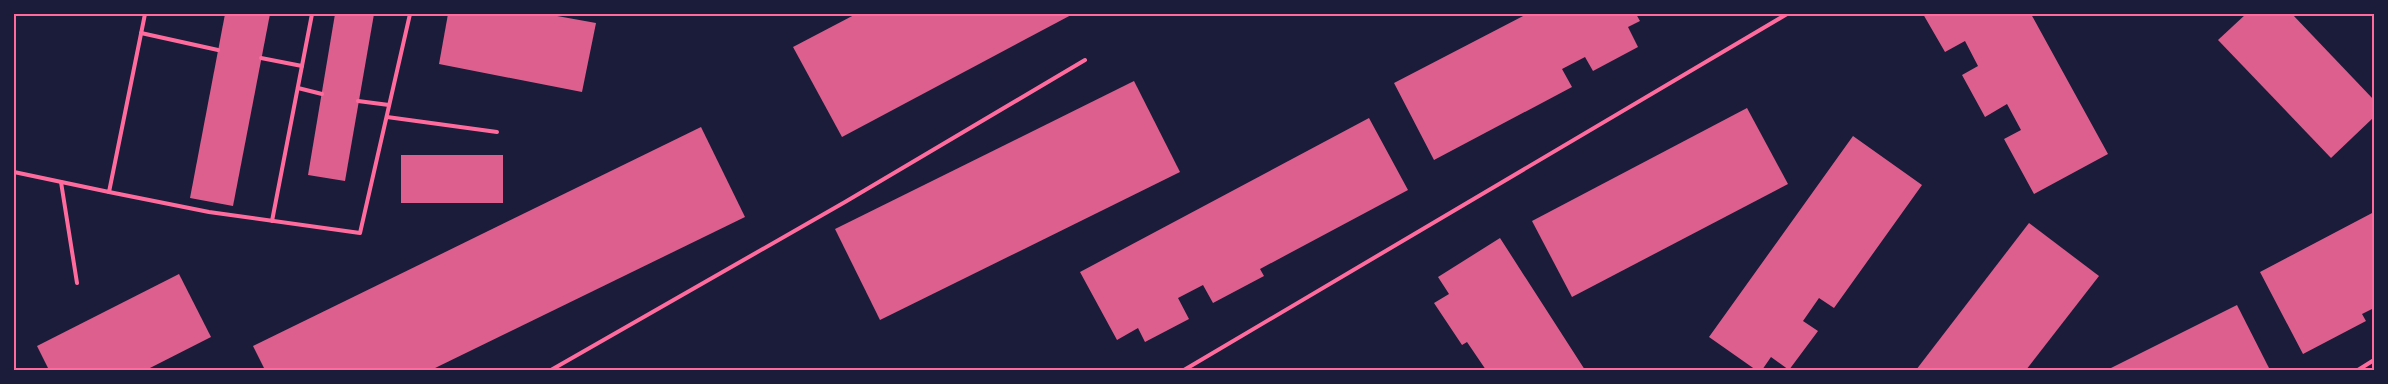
<svg xmlns="http://www.w3.org/2000/svg" width="2388" height="384" font-family="'PT Serif',serif">
  <style>
    .building { fill: #dd5f8e }
    .lines { fill: none; stroke-linecap: round; stroke-linejoin: round }
    .service { stroke: #ff6b9d; stroke-width: 4 }
    .neatline { fill: none; stroke: #ff6b9d; stroke-width: 2 }
  </style>
  <rect width="100%" height="100%" fill="#1b1b3a"/>
  <g class="building">
    <polygon points="225,14 270,14 233,206 190,198"/>
    <polygon points="335,14 374,14 345,181 308,175"/>
    <polygon points="448,14 546,14 596,23 582,92 439,64"/>
    <polygon points="856,14 1073,14 842,137 793,47"/>
    <polygon points="1527,14 1636,14 1640,21 1628,27 1638,47 1593,71 1585,57 1562,69 1572,87 1434,160 1394,83"/>
    <polygon points="1923,14 2031,14 2108,154 2034,194 2004,139 2021,130 2007,104 1985,117 1962,75 1978,66 1965,41 1945,52"/>
    <polygon points="2246,14 2292,14 2374,100 2374,117 2331,158 2218,40"/>
    <polygon points="1134,81 1180,172 880,320 835,229"/>
    <polygon points="1747,108 1788,184 1572,297 1532,221"/>
    <polygon points="1369,118 1408,190 1260,269 1264,276 1213,303 1203,285 1178,298 1189,319 1145,342 1138,328 1117,340 1080,272"/>
    <polygon points="701,127 745,217 431,370 265,370 253,346"/>
    <polygon points="1853,136 1922,185 1834,308 1819,298 1803,321 1818,331 1789,370 1771,357 1762,370 1756,370 1709,337"/>
    <rect x="401" y="155" width="102" height="48"/>
    <polygon points="2374,212 2374,308 2362,314 2366,321 2303,354 2260,272"/>
    <polygon points="2029,223 2099,276 2026,370 1916,370"/>
    <polygon points="1500,238 1585,370 1486,370 1467,342 1462,345 1434,303 1449,294 1438,277"/>
    <polygon points="179,274 211,337 146,370 49,370 37,346"/>
    <polygon points="2237,305 2270,370 2107,370"/>
  </g>
  <g class="lines">
    <g class="service">
      <polyline points="141,33 218,50"/>
      <polyline points="261,58 302,66"/>
      <polyline points="298,88 322,94"/>
      <polyline points="358,101 389,105"/>
      <polyline points="387,117 497,132"/>
      <polyline points="14,172 109,192 145,14"/>
      <polyline points="61,182 77,283"/>
      <polyline points="109,192 209,212 360,233 410,14"/>
      <polyline points="272,221 312,14"/>
      <polyline points="551,370 845,202 1085,60"/>
      <polyline points="1184,370 1787,14"/>
      <polyline points="2358,370 2374,360"/>
    </g>
  </g>
  <rect width="2388" height="384" fill="none" stroke="#1b1b3a" stroke-width="30"/>
  <rect x="15" y="15" width="2358" height="354" class="neatline"/>
</svg>
